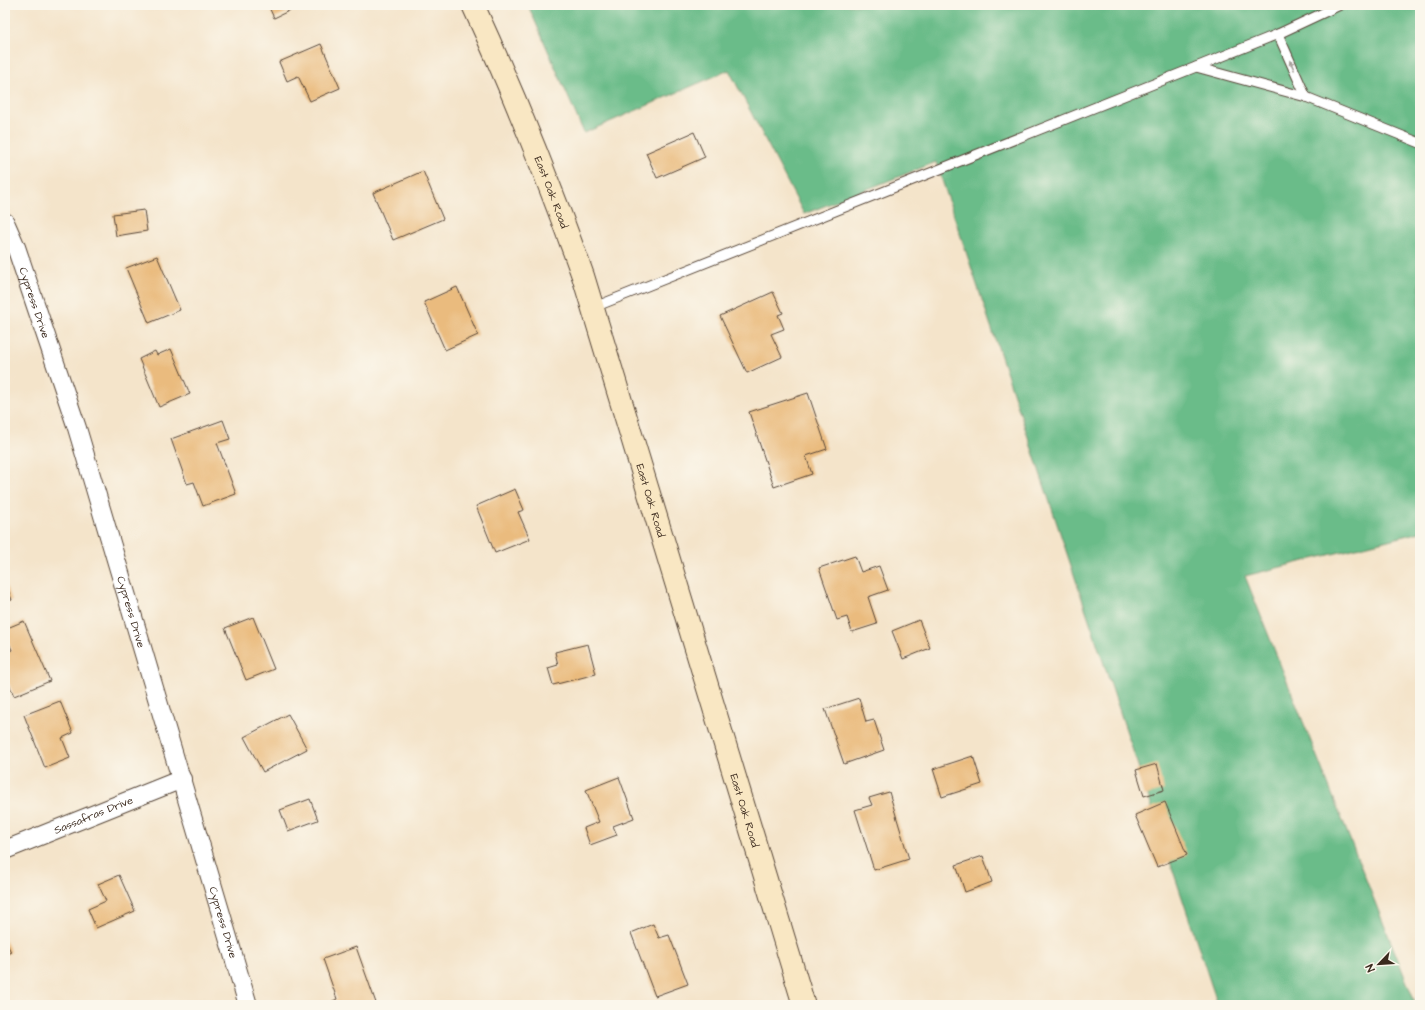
<svg xmlns="http://www.w3.org/2000/svg" width="1425" height="1010" font-family="'Architects Daughter',sans-serif">
  <style>
    .forest { fill: #6abc89; stroke: #527354 }
    .building { fill: #eabb7e }
    .lines { fill: none; stroke-linecap: round; stroke-linejoin: round }
    .lane-casing { stroke: #574638; stroke-width: 11 }
    .street-casing { stroke: #574638; stroke-width: 20 }
    .secondary-casing { stroke: #574638; stroke-width: 24 }
    .lane { stroke: #fff; stroke-width: 9 }
    .street { stroke: #fff; stroke-width: 18 }
    .secondary { stroke: #f9e7c3; stroke-width: 22 }
    .oneway { fill: #a79f9a }
    .labels { text-anchor: middle; stroke-width: 4; stroke-linejoin: round; paint-order: stroke }
    .street-label { font-size: 11px; fill: #3b2a1e; stroke: #fbf7ec }
  </style>
  <rect width="100%" height="100%" fill="#fbf7ec"/>
  <filter id="ink" filterUnits="userSpaceOnUse"><feTurbulence type="fractalNoise" baseFrequency=".025" numOctaves="2"/><feDisplacementMap in="SourceGraphic" scale="8" xChannelSelector="R" yChannelSelector="G"/><feConvolveMatrix kernelMatrix="1 2 1 2 8 2 1 2 1" color-interpolation-filters="sRGB"/></filter>
  <filter id="wash" filterUnits="userSpaceOnUse"><feTurbulence type="fractalNoise" baseFrequency=".012" numOctaves="4" result="noise"/><feDisplacementMap in="SourceGraphic" scale="16" xChannelSelector="R" yChannelSelector="G"/><feGaussianBlur stdDeviation="0.9" result="paint"/><feColorMatrix in="noise" values="0 0 0 0 0 0 0 0 0 0 0 0 0 0 0 0 0 1.4 0 .05"/><feComposite in="paint" operator="in"/></filter>
  <g filter="url(#wash)">
    <rect width="100%" height="100%" fill="#f4e4ca"/>
    <polygon class="forest" points="528,5 1420,5 1420,532 1245,576 1416,1005 1218,1005 936,162 804,214 729,70 584,133"/>
    <g id="blocks">
      <g class="building">
        <polygon points="268,5 301,5 274,18"/>
        <polygon points="321,44 340,88 310,101 298,76 287,81 279,62"/>
        <polygon points="694,132 705,157 657,178 646,153"/>
        <polygon points="423,171 443,219 393,240 373,193"/>
        <polygon points="144,210 147,231 116,236 113,214"/>
        <polygon points="157,256 180,310 149,323 126,268"/>
        <polygon points="457,287 478,335 445,350 424,302"/>
        <polygon points="773,292 783,313 778,315 784,329 771,334 782,357 747,373 720,316"/>
        <polygon points="171,349 190,394 159,407 139,359 155,351 157,355"/>
        <polygon points="808,393 827,449 806,456 812,474 774,487 749,412"/>
        <polygon points="223,420 230,439 217,443 236,494 203,506 194,482 187,484 171,439"/>
        <polygon points="515,489 524,510 518,512 530,539 495,553 476,506"/>
        <polygon points="855,556 861,572 879,566 888,590 868,597 877,624 852,632 847,617 837,620 819,568"/>
        <polygon points="5,582 12,600 5,602"/>
        <polygon points="253,617 274,669 246,680 225,628"/>
        <polygon points="919,620 930,648 903,659 892,631"/>
        <polygon points="24,621 50,681 14,696 5,674 5,653 12,650 5,634 5,629"/>
        <polygon points="588,644 596,674 553,685 548,668 558,665 555,652"/>
        <polygon points="859,698 866,722 874,720 884,750 844,764 825,709"/>
        <polygon points="60,701 73,733 62,738 70,758 45,768 24,715"/>
        <polygon points="288,714 307,749 263,772 244,737"/>
        <polygon points="973,756 982,784 942,797 933,769"/>
        <polygon points="1157,764 1164,790 1144,796 1136,770"/>
        <polygon points="619,777 634,818 613,826 617,835 590,845 584,828 599,822 586,790"/>
        <polygon points="889,792 909,859 874,870 855,810 872,805 869,798"/>
        <polygon points="310,799 318,820 288,831 280,810"/>
        <polygon points="1165,802 1187,855 1157,867 1135,815"/>
        <polygon points="983,856 992,882 965,892 956,865"/>
        <polygon points="119,875 135,911 96,928 88,909 106,901 98,884"/>
        <polygon points="653,924 659,938 669,935 688,984 655,996 631,933"/>
        <polygon points="5,940 11,952 5,955"/>
        <polygon points="356,947 376,1003 369,1005 329,1005 329,1003 337,999 323,959"/>
      </g>
    </g>
  </g>
  <g filter="url(#ink)">
    <use href="#blocks" fill-opacity="0" stroke="#574638" stroke-width="1"/>
    <g class="lines">
      <defs>
        <g id="lane">
          <polyline points="1278,34 1306,97"/>
          <polyline points="1196,67 1306,97 1420,143"/>
          <polyline points="592,308 1196,67 1278,34 1340,5"/>
        </g>
        <g id="street">
          <path id="s1" d="M5,222L16,247L77,428L248,1005"/>
          <path id="s2" d="M5,850L182,779"/>
        </g>
        <g id="secondary">
          <path id="s3" d="M473,5C514,94 550,184 583,276L804,1005"/>
        </g>
      </defs>
      <use href="#lane" class="lane-casing"/>
      <use href="#street" class="street-casing"/>
      <use href="#secondary" class="secondary-casing"/>
      <use href="#lane" class="lane"/>
      <use href="#street" class="street"/>
      <use href="#secondary" class="secondary"/>
    </g>
    <defs><path id="oneway-solid" d="M-6-.8H1V-3.2L6.5 0L1 3.2V.8H-6Z"/></defs>
    <use class="oneway" href="#oneway-solid" transform="translate(1292 65) rotate(-114)"/>
  </g>
  <g class="labels">
    <g class="street-label">
      <text dy="4" stroke="none"><textPath href="#s3" startOffset="203">East Oak Road</textPath></text>
      <text dy="4" stroke="none"><textPath href="#s1" startOffset="86">Cypress Drive</textPath></text>
      <text dy="4" stroke="none"><textPath href="#s3" startOffset="527">East Oak Road</textPath></text>
      <text dy="4" stroke="none"><textPath href="#s1" startOffset="410">Cypress Drive</textPath></text>
      <text dy="4" stroke="none"><textPath href="#s3" startOffset="851">East Oak Road</textPath></text>
      <text dy="4" stroke="none"><textPath href="#s2" startOffset="95">Sassafras Drive</textPath></text>
      <text dy="4" stroke="none"><textPath href="#s1" startOffset="734">Cypress Drive</textPath></text>
    </g>
  </g>
  <rect width="1425" height="1010" fill="none" stroke="#fbf7ec" stroke-width="20"/>
  <g transform="translate(1379 964) rotate(245)" stroke="#fbf7ec" stroke-width="3" paint-order="stroke">
  <path d="M0-3L7 15L0 10L-7 15Z" fill="#3b2a1e"/>
  <text y="-6" font-size="11" font-weight="bold" text-anchor="middle" fill="#3b2a1e">N</text>
  </g>
</svg>
